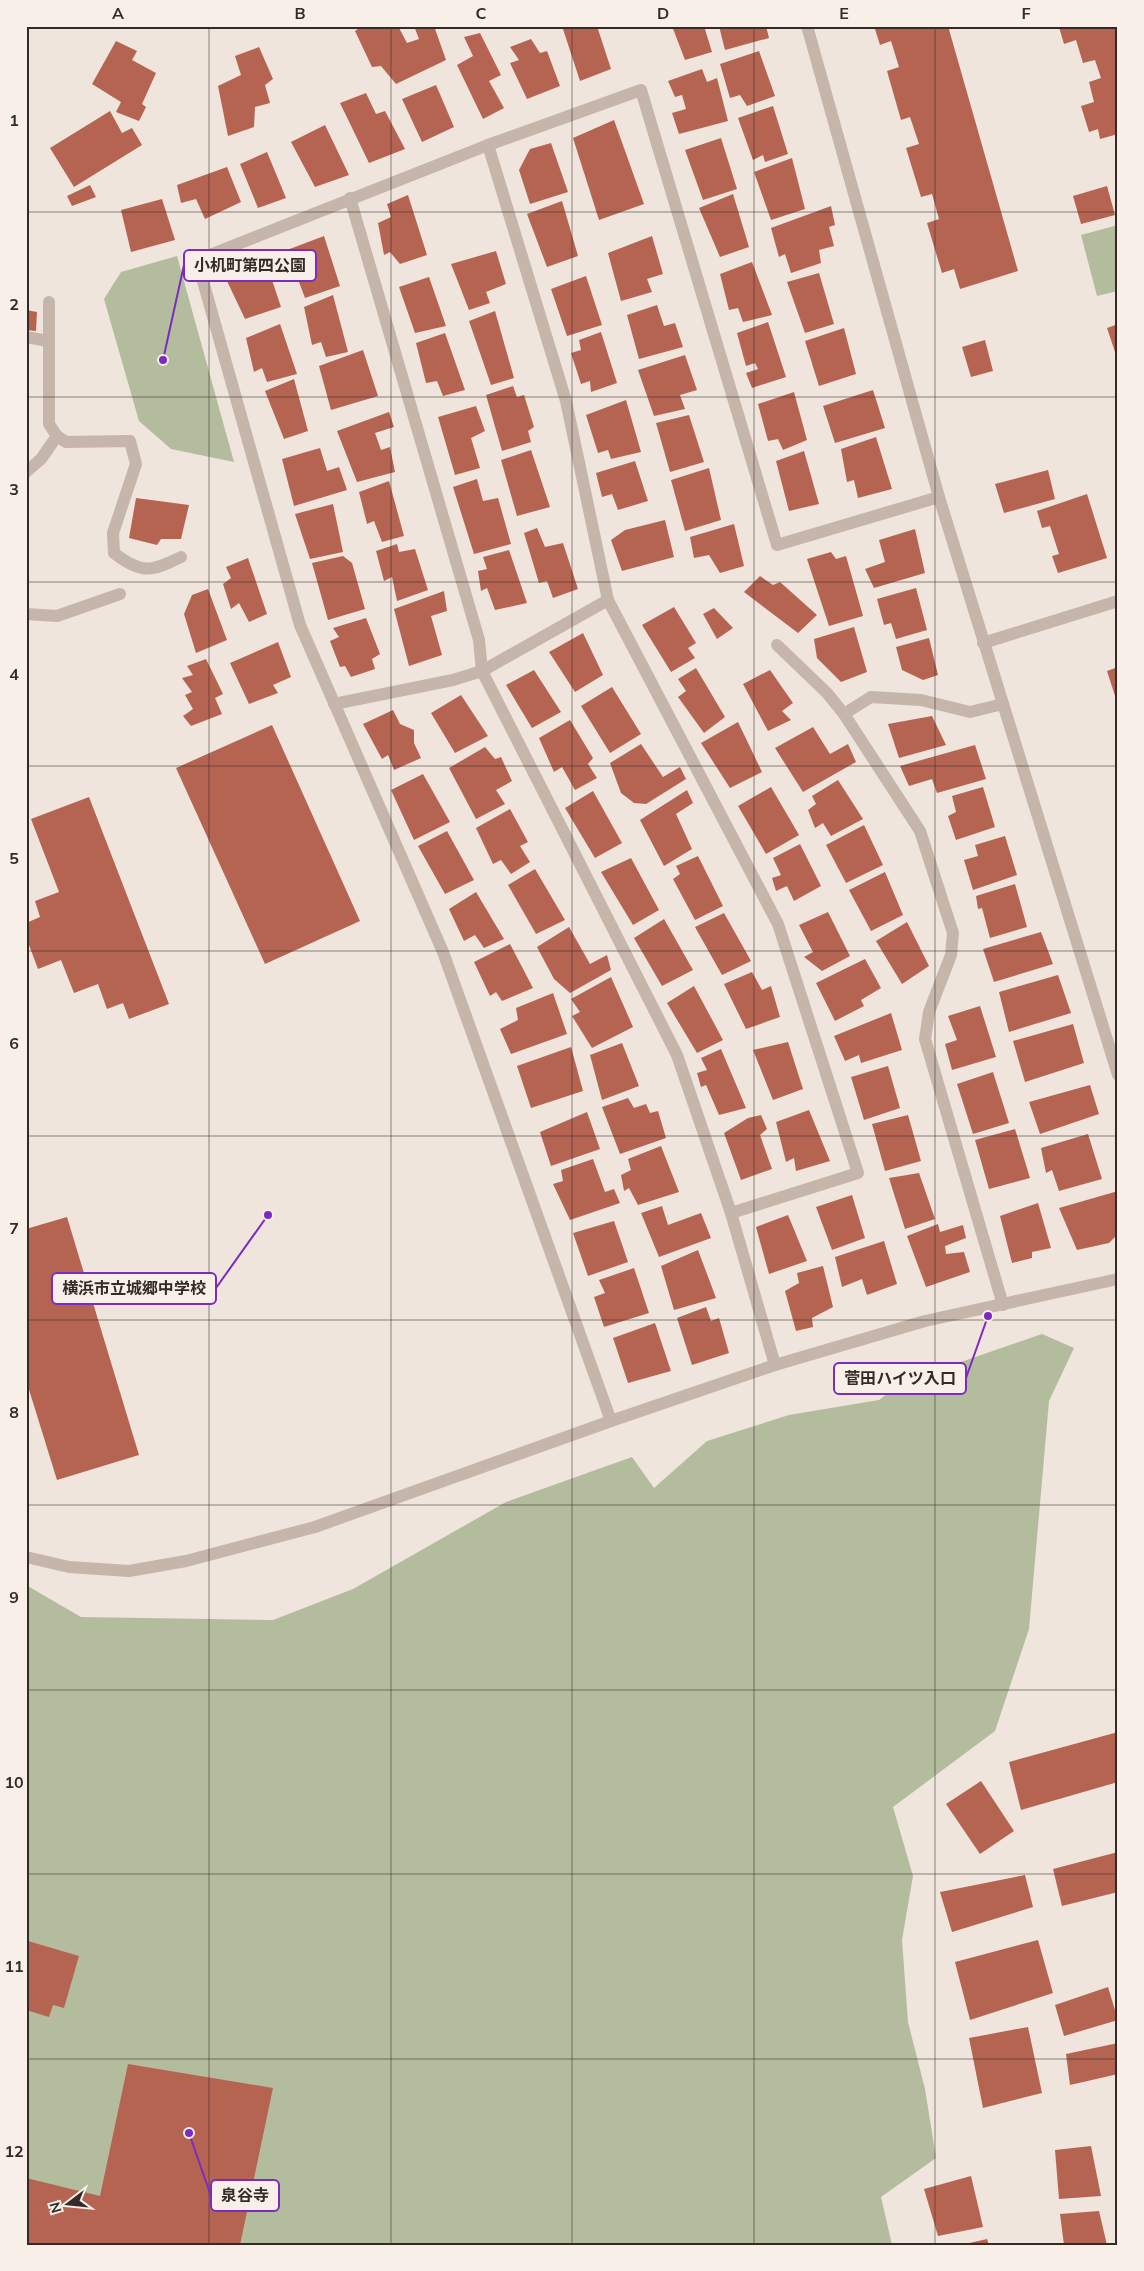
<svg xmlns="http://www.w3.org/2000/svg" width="1144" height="2271" font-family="Mulish,'Noto Sans JP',sans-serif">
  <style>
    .green { fill: #b4bc9e }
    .building { fill: #b66452 }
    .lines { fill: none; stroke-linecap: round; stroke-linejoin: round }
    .service { stroke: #c5b5aa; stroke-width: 12 }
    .minor { stroke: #c5b5aa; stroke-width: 12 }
    .tertiary { stroke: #c5b5aa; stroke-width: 12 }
    .grid { fill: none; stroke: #342b28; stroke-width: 1; stroke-opacity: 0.55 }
    .leader { fill: none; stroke: #7b2cbf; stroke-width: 2 }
    .callout-dot { fill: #7b2cbf; stroke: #f7efe8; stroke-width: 2 }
    .callout { fill: #f7efe8; stroke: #7b2cbf; stroke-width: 2 }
    .callout-label { font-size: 16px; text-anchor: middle; font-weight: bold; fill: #342b28 }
    .neatline { fill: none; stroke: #342b28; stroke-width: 2 }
    .grid-label { font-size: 16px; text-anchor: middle; font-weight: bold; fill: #342b28 }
  </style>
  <rect width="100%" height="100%" fill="#efe5dc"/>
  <g class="green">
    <polygon points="1118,225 1118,291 1097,296 1081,235"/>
    <polygon points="177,256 234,462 171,449 139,421 104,299 121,272"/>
    <polygon points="1042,1334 1074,1348 1049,1401 1029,1629 995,1731 893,1807 913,1876 902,1940 908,2022 925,2089 936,2158 881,2197 892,2245 26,2245 26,1585 81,1617 273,1620 353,1589 506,1502 632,1457 654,1488 707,1441 789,1415 879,1400 903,1382"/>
  </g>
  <g class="building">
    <polygon points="362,26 398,26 407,43 419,39 414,26 434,26 446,60 396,84 381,66 372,67 355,31"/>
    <polygon points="562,26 597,26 611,69 580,81"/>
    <polygon points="672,26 704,26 712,52 685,60"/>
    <polygon points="719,26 766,26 769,38 725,50"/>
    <polygon points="874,26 948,26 1018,271 960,289 954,269 942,273 927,223 939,219 932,194 921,197 906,148 919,144 910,117 901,120 887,71 899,67 891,41 880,45"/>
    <polygon points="1118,26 1118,134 1100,139 1098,129 1089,132 1081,106 1094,102 1089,82 1101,78 1095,60 1083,63 1076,40 1064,44 1059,27"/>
    <polygon points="480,33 501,75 489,81 504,108 483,119 457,65 473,56 464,37"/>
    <polygon points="531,39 540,53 547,51 560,86 527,99 510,63 519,60 510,47"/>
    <polygon points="116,41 137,51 132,60 156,73 142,104 146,107 139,121 116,112 121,102 92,84"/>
    <polygon points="259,47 273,79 265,85 270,103 255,107 254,127 228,136 218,86 241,75 235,56"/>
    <polygon points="759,51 775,96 747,106 740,95 730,98 720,64"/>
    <polygon points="702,69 707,82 717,78 728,121 679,134 672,113 686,109 682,95 675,97 668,81"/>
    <polygon points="436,85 454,127 422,142 402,99"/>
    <polygon points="366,93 376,114 385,111 405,149 369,163 340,103"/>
    <polygon points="773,106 788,154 765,162 763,155 753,160 738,118"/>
    <polygon points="110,111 122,133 132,128 142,145 74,187 50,148"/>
    <polygon points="614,120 644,204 599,220 573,138"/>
    <polygon points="325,125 349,175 315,187 291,142"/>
    <polygon points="721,138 737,189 703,200 685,150"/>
    <polygon points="551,143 568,192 530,204 519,170 530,149"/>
    <polygon points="267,152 286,198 258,208 240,164"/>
    <polygon points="792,158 805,209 771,220 754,172"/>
    <polygon points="227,167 241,202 205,219 196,199 181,203 177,185"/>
    <polygon points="90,185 96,197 72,206 67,196"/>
    <polygon points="1107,186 1115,215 1081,224 1073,196"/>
    <polygon points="733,194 749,247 720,257 699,208"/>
    <polygon points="408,195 427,255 400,264 390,252 384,255 378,223 391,217 387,204"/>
    <polygon points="162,199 175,240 131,252 121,210"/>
    <polygon points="562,201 578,256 547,267 527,214"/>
    <polygon points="831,206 835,225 829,227 834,246 819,250 821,263 791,273 785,254 779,257 771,228"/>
    <polygon points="324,236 340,286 305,298 287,250"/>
    <polygon points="652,236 663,274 647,279 652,292 621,301 608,253"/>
    <polygon points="496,251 506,284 486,292 490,303 469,310 451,264"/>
    <polygon points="265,259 281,307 245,319 227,281 243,274 243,266"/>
    <polygon points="752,262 772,315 743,322 738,308 729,310 720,274"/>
    <polygon points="819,273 834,324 805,333 787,282"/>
    <polygon points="586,276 602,325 567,336 551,289"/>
    <polygon points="429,277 446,326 415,333 399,287"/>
    <polygon points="333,295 348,352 326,357 321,342 312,345 304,307"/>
    <polygon points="657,305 664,326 675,323 683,347 639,359 627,315"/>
    <polygon points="26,310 37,312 36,331 26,330"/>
    <polygon points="495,311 514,378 491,385 469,321"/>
    <polygon points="768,322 786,377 752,388 746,373 758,369 755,363 746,366 737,333"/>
    <polygon points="280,324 297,374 267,382 262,368 254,372 246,338"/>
    <polygon points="1118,324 1118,352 1115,352 1107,328"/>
    <polygon points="844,328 856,374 819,386 805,341"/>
    <polygon points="601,332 617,383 591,392 590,381 581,384 571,353 581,350 579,340"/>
    <polygon points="445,333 465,390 443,396 437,381 426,383 416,343"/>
    <polygon points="985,340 993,371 971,377 962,347"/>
    <polygon points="363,350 378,396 331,410 319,366"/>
    <polygon points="685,355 697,390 680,395 685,409 654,416 638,370"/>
    <polygon points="294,379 308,431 284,439 265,391"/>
    <polygon points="513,386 517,397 524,395 534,427 528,431 531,442 502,451 486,395"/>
    <polygon points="873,390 885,428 835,443 823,406"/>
    <polygon points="794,392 807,440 783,450 778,439 768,441 758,404"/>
    <polygon points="626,400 641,452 611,459 608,450 598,453 586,415"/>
    <polygon points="476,406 485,431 471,438 480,468 455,475 438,417"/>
    <polygon points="389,412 394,427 375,433 381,450 390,447 395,472 357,482 337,431"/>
    <polygon points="689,415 704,462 670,472 656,423"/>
    <polygon points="876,437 892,489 858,498 854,480 847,482 841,449"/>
    <polygon points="320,448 327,471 339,467 347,490 294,506 282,459"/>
    <polygon points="531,450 550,507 517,516 501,460"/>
    <polygon points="804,451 819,504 789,511 776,461"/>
    <polygon points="635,461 648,501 618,510 612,494 602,497 596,473"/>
    <polygon points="709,468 721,520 685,531 671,480"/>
    <polygon points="1048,470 1055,499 1004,513 995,484"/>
    <polygon points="477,479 483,501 498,498 511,544 474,554 453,487"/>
    <polygon points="389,481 404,536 382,542 374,521 367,524 359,492"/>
    <polygon points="1087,494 1107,558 1058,573 1052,556 1059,554 1050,526 1042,528 1037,511"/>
    <polygon points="136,498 189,505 181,539 161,539 157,545 129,538"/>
    <polygon points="333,504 343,552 310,559 295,514"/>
    <polygon points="665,520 674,557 622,571 611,540 625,530"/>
    <polygon points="734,524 744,566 720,573 709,555 694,558 690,537"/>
    <polygon points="537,528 545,547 563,543 578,589 553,598 547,581 539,583 524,533"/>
    <polygon points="915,529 925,573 874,588 865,569 885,562 879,540"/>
    <polygon points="397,544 399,552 415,549 428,590 397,601 392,577 384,581 376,551"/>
    <polygon points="509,550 527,603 495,610 487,588 481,591 478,571 487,569 483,557"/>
    <polygon points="831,552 836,559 846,556 863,616 829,626 807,559"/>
    <polygon points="343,556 352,563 365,609 328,620 312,563"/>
    <polygon points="248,558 267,614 249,622 239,603 231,609 223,584 231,578 226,567"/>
    <polygon points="760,576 773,585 780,582 817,615 798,633 744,592"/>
    <polygon points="916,588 927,630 896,639 891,623 884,625 877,599"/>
    <polygon points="208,589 227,640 196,653 184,614 192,595"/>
    <polygon points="444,591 447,611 431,616 442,655 409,666 394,609"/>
    <polygon points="674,607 696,643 688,648 695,658 671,672 642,625"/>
    <polygon points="714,608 733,628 717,639 703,614"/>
    <polygon points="366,618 380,654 372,659 375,669 351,677 345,666 340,667 330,641 339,637 333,628"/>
    <polygon points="854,627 867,672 841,682 817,658 814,639"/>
    <polygon points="583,633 603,675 575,692 549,652"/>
    <polygon points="929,638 938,675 923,680 902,670 896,647"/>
    <polygon points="278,642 291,677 273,685 278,693 249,704 230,663"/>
    <polygon points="206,659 223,694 215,698 222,714 191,726 183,716 193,709 185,695 192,692 182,678 193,675 187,666"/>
    <polygon points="1118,667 1118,701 1117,702 1107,671"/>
    <polygon points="696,668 725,717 704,733 678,697 686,691 678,679"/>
    <polygon points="534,670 561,712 532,728 506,685"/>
    <polygon points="770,670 793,703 782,711 791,720 768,731 743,684"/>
    <polygon points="612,687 641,734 610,753 581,706"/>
    <polygon points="461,695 488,736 455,753 431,713"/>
    <polygon points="393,710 400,724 414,730 414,743 421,758 394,770 388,755 382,759 363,724"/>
    <polygon points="932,716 946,745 899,758 888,724"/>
    <polygon points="570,720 593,758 588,764 597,778 575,790 562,767 554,772 539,738"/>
    <polygon points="738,722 762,772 730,788 701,743"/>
    <polygon points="272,725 360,921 265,964 176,768"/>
    <polygon points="813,727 830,754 848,744 856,762 803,792 775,748"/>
    <polygon points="641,744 663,777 680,767 686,779 646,804 634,803 621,793 610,763"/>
    <polygon points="975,745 986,779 937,793 932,779 909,786 900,766"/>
    <polygon points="485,747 495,759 501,757 512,781 496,790 505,804 476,819 449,768"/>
    <polygon points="423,774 450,822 414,840 391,790"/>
    <polygon points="838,780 863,819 831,836 823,823 815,828 808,810 816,804 812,796"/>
    <polygon points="771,787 799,835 766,854 738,806"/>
    <polygon points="983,787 995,827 956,840 948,816 956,812 952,796"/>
    <polygon points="687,790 693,803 676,814 692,849 664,866 640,820"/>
    <polygon points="593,791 622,843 595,858 565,808"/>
    <polygon points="89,797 169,1004 129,1019 123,1003 107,1009 98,984 74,993 61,960 38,969 26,937 26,923 40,917 35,901 59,892 31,819"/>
    <polygon points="510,809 528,842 520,846 530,862 511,874 501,860 493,864 476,828"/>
    <polygon points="864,825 883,865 846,883 826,845"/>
    <polygon points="447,831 474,880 445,894 418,846"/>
    <polygon points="1005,836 1017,875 973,890 964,860 978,856 975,845"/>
    <polygon points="800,844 821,886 794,901 787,886 776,891 772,878 781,875 773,858"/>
    <polygon points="698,856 723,906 695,920 673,879 680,874 676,866"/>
    <polygon points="631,858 659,910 633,925 601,872"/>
    <polygon points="535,869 565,920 536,934 508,885"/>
    <polygon points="885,872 903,915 871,931 849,890"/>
    <polygon points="1015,884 1027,927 990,938 982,908 978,909 976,896"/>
    <polygon points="476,892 504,939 484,948 475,935 464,941 449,909"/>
    <polygon points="828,912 850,956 822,971 804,957 813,952 799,925"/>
    <polygon points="724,913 751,961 722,975 695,927"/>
    <polygon points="664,919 693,970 662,986 634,938"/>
    <polygon points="907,922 929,966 902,984 876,941"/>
    <polygon points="569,927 590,964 607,955 611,970 570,993 554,979 537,947"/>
    <polygon points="1041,932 1053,964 994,982 983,949"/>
    <polygon points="510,944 533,988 502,1001 496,992 490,996 474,962"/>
    <polygon points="865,959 881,988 861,1000 864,1006 835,1021 816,983"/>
    <polygon points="752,972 762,990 771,986 780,1017 746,1029 724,984"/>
    <polygon points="1058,975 1071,1013 1009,1032 999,992"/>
    <polygon points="611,977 633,1027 592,1048 572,1016 580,1012 571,999"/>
    <polygon points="694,986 723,1040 697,1053 667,1003"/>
    <polygon points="553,993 567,1034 511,1054 500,1029 518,1020 516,1008"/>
    <polygon points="980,1006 996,1057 952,1070 945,1044 957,1040 948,1016"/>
    <polygon points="891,1013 902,1050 861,1063 859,1055 845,1061 834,1036"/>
    <polygon points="1073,1024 1084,1063 1025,1082 1013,1041"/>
    <polygon points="788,1042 803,1089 773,1100 753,1050"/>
    <polygon points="622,1043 639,1086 602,1100 590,1055"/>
    <polygon points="571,1047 583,1091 531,1108 517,1066"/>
    <polygon points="721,1049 746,1108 719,1115 706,1085 701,1087 697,1073 707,1070 701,1058"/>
    <polygon points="888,1066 900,1108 864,1120 851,1077"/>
    <polygon points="993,1072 1009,1123 973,1134 957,1084"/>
    <polygon points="1090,1085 1099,1114 1040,1134 1029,1102"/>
    <polygon points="628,1098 634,1108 646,1104 650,1113 658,1111 666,1138 620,1154 602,1107"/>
    <polygon points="809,1110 830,1161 796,1171 794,1158 786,1162 776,1122"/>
    <polygon points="587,1112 600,1149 551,1166 540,1132"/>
    <polygon points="761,1115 767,1129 760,1135 772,1169 741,1180 724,1133 748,1118"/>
    <polygon points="908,1115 921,1161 885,1171 872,1124"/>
    <polygon points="1015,1129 1030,1178 989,1189 975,1140"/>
    <polygon points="1088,1134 1102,1179 1059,1191 1052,1170 1046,1173 1041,1148"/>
    <polygon points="661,1146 679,1192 638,1205 629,1188 624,1191 621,1175 631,1170 628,1159"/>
    <polygon points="593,1159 605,1192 614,1189 620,1203 570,1220 553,1184 563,1181 561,1170"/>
    <polygon points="919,1173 935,1219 905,1229 889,1178"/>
    <polygon points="1118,1191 1118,1234 1109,1243 1077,1250 1059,1208"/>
    <polygon points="852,1195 865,1238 832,1250 816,1207"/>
    <polygon points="1038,1203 1051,1248 1032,1252 1032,1258 1012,1263 1000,1216"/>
    <polygon points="662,1206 668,1225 701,1213 711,1238 659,1257 641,1213"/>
    <polygon points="788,1215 807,1261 769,1274 756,1227"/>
    <polygon points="67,1217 139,1455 57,1480 26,1380 26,1229"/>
    <polygon points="614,1221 628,1262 588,1276 573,1233"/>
    <polygon points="938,1224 940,1232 963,1225 966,1238 945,1246 946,1254 964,1252 970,1272 926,1287 907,1236"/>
    <polygon points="884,1241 897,1284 867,1295 862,1279 842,1287 835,1257"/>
    <polygon points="698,1250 716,1298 674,1310 661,1266"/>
    <polygon points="823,1266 833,1307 812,1318 813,1327 796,1331 785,1291 799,1283 797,1273"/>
    <polygon points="634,1268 649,1313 604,1327 594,1297 605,1293 599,1280"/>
    <polygon points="706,1307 711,1321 719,1318 729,1353 692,1365 677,1318"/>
    <polygon points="655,1323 671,1371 628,1383 613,1338"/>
    <polygon points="1118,1732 1118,1782 1021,1810 1009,1762"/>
    <polygon points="981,1781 1014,1831 980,1854 946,1804"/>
    <polygon points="1118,1852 1118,1892 1062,1906 1053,1869"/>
    <polygon points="1025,1875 1033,1907 952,1932 940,1892"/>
    <polygon points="1038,1940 1053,1993 970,2020 955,1962"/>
    <polygon points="28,1941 79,1956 64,2008 53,2005 49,2017 26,2010 26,1948"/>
    <polygon points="1108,1987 1118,2020 1064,2036 1055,2005"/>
    <polygon points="1028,2027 1042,2093 983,2108 969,2038"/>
    <polygon points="1118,2043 1118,2074 1070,2085 1066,2054"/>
    <polygon points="128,2064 273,2088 240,2245 26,2245 26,2178 100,2196"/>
    <polygon points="1091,2146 1101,2196 1059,2199 1055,2150"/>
    <polygon points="971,2176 983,2227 938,2236 924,2189"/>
    <polygon points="1099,2211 1107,2245 1064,2245 1060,2214"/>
    <polygon points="987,2239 989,2245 965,2245 965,2244"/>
  </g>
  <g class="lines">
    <g class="service">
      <polyline points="26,472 41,459 57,436"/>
      <polyline points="608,600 778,924 858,1173 731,1213"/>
      <polyline points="482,671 677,1055 731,1213 775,1365"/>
      <polyline points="844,714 920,831 953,933 951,955 929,1012 925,1039 1003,1305"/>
    </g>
    <g class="minor">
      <polyline points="807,26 939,497 1118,1075"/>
      <polyline points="350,198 479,640 482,671"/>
      <path d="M49,302V424L57,436L66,442L130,441L136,464L113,533L114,553C141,574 151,572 181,557"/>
      <polyline points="26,337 48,341"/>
      <polyline points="26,614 57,616 120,594"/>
      <polyline points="983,643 1118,601"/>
      <polyline points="777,645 827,693 844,714 871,697 921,700 970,712 1003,704"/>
      <polyline points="334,704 453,680 482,671 608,600 566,401 488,145"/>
      <polyline points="611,1421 443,952 300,625 197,260 488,145 641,90 777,545 939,497"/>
    </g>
    <polyline class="tertiary" points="26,1557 69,1567 129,1571 186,1561 315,1527 611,1421 775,1365 925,1321 1118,1279"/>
  </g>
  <path class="grid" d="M209,26V2245M391,26V2245M572,26V2245M754,26V2245M935,26V2245M26,212H1118M26,397H1118M26,582H1118M26,766H1118M26,951H1118M26,1136H1118M26,1320H1118M26,1505H1118M26,1690H1118M26,1874H1118M26,2059H1118"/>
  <path class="leader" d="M163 360L184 265M268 1215L216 1288M988 1316L966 1378M189 2133L211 2196"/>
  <g class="callout-dot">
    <circle cx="163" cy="360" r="5"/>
    <circle cx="268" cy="1215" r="5"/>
    <circle cx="988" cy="1316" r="5"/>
    <circle cx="189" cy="2133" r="5"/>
  </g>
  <g class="callout">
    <rect x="184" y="250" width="132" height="31" rx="5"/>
    <rect x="52" y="1273" width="164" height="31" rx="5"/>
    <rect x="834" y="1363" width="132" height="31" rx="5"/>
    <rect x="211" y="2180" width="68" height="31" rx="5"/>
  </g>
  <g class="callout-label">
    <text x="250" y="271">小机町第四公園</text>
    <text x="134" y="1294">横浜市立城郷中学校</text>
    <text x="900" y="1384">菅田ハイツ入口</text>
    <text x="245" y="2201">泉谷寺</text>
  </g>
  <rect width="1144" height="2271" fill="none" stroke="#f7efe8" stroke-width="55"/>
  <g transform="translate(68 2204) rotate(254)" stroke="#f7efe8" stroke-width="4" paint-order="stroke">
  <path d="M0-4L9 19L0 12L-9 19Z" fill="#342b28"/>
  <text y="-8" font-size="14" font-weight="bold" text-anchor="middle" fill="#342b28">N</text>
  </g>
  <rect x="28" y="28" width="1088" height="2216" class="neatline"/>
  <g class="grid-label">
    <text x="118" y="19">A</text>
    <text x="300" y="19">B</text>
    <text x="481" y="19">C</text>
    <text x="663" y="19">D</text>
    <text x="844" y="19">E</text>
    <text x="1026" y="19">F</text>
    <text x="14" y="126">1</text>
    <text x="14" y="310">2</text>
    <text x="14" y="495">3</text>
    <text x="14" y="680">4</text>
    <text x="14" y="864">5</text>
    <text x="14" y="1049">6</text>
    <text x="14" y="1234">7</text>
    <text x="14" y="1418">8</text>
    <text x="14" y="1603">9</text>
    <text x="14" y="1788">10</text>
    <text x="14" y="1972">11</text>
    <text x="14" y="2157">12</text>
  </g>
</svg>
